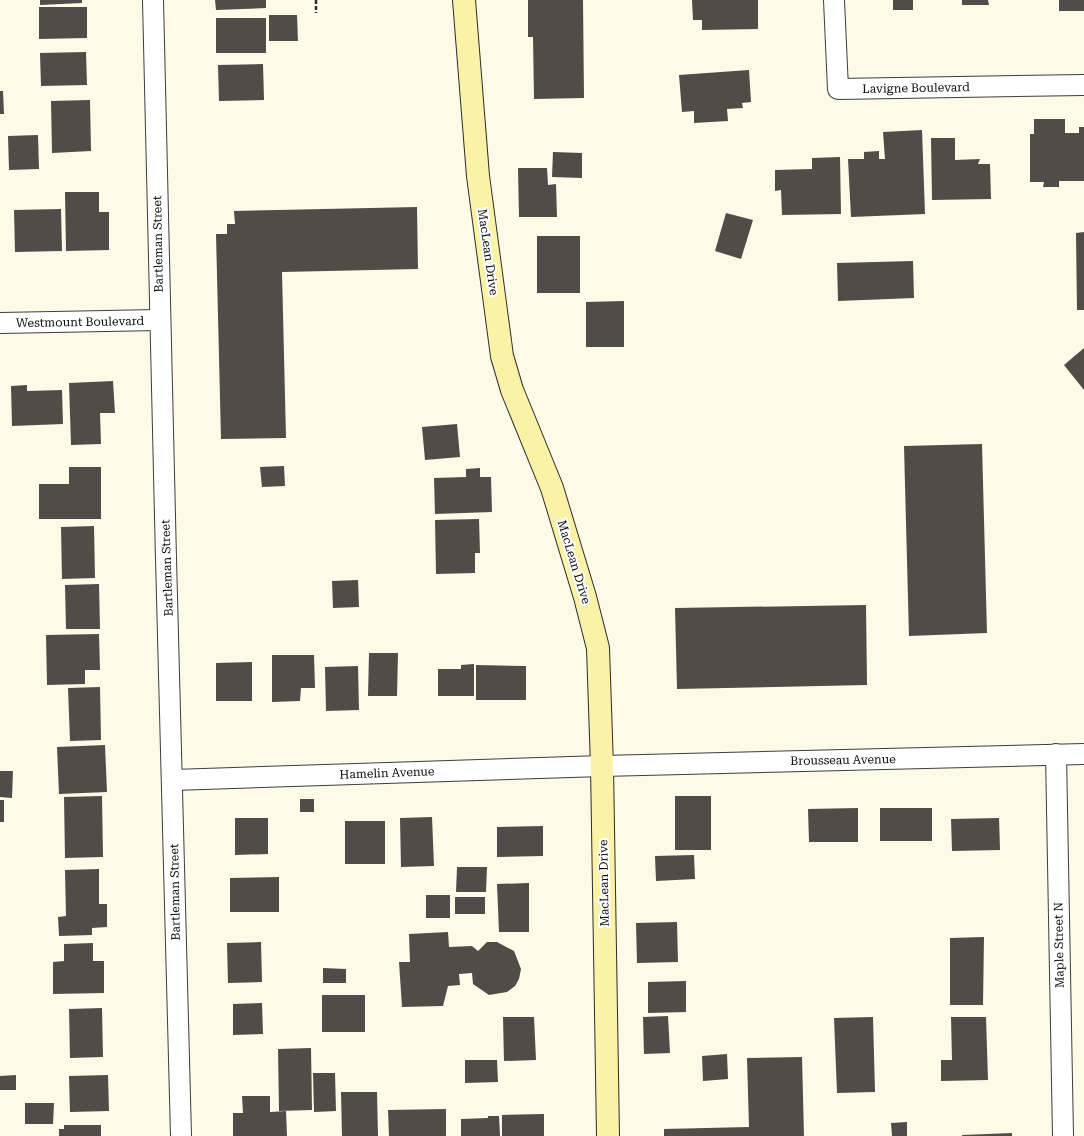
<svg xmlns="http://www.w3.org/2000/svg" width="1084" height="1136" font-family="'Roboto Serif',serif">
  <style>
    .building { fill: #524b47 }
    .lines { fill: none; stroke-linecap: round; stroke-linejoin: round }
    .street-casing { stroke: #3d3d3d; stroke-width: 22 }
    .secondary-casing { stroke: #2c2c2c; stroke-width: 24 }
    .path { stroke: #2c2c2c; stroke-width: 2.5; stroke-dasharray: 4 2; stroke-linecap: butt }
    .street { stroke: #fff; stroke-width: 20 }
    .secondary { stroke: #faf2a7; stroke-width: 22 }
    .labels { text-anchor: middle; stroke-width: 4; stroke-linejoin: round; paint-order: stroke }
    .street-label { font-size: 12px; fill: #0a0a0a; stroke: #fff }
  </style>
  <rect width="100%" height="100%" fill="#fefae8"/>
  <g class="building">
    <polygon points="40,0 82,0 82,3 40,5"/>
    <polygon points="215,0 266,0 266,8 216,10"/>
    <polygon points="528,0 583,0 584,98 534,99 533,37 528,37"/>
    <polygon points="692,0 758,0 758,29 702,30 702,20 693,20"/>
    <rect x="893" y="0" width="20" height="10"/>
    <polygon points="962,0 988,0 989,5 962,5"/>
    <rect x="1059" y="0" width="25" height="11"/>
    <polygon points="39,7 87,7 87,38 39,39"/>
    <polygon points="269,15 297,15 298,41 269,41"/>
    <rect x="216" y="18" width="50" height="35"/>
    <polygon points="86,52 87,85 41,86 40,53"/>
    <polygon points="263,64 264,100 219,101 218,65"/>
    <polygon points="749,70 751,102 742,103 743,108 727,109 728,121 694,123 694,111 682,112 679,75"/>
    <polygon points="0,91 3,91 4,114 0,114"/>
    <polygon points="90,100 91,151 52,153 51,101"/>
    <polygon points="1034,119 1065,119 1065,133 1079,133 1079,127 1084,127 1084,181 1059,181 1059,187 1043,187 1044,182 1030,182 1030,134 1034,134"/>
    <polygon points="922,130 925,214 851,217 848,159 864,159 864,152 879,151 879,159 885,159 883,132"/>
    <polygon points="38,135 39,169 9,170 8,136"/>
    <polygon points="931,138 955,138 955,160 980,159 978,164 990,164 991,199 932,200"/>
    <polygon points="553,152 582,153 582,178 552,177"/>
    <polygon points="840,157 841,214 782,215 781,190 775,191 775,170 812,169 812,158"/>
    <polygon points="518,168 547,168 548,185 556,184 557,217 519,217"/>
    <polygon points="65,192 99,192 99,212 109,212 109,250 66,251"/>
    <polygon points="417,207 418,269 282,272 286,438 221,439 216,234 227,234 227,224 235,224 234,211"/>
    <polygon points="61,209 62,251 15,252 14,210"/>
    <polygon points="726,213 753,220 741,259 715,251"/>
    <polygon points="1084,232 1084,310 1077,310 1076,233"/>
    <rect x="537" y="236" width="43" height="57"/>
    <polygon points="913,261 914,298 838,301 837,263"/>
    <polygon points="624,301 624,347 586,347 586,302"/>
    <polygon points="1084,348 1084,390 1064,365"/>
    <polygon points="113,381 115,413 100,413 101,444 71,445 69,383"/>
    <polygon points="27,385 27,391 62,390 63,424 12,426 11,386"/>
    <polygon points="457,424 460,457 425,460 422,427"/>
    <polygon points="982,444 987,633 909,636 904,446"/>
    <polygon points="284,466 285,486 262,487 260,467"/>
    <polygon points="69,467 101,467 101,519 39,519 39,484 69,484"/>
    <polygon points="480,468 480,477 491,477 492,512 435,514 434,478 466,477 466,469"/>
    <polygon points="479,519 480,553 475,553 475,573 436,574 435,520"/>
    <polygon points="94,526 95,578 62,579 61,527"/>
    <polygon points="358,580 359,607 333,608 332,581"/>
    <polygon points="99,584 100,629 66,629 65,585"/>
    <polygon points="866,605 867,685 677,689 675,608"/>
    <polygon points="99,634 100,670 85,670 85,684 47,685 46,635"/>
    <polygon points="369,653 398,653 397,696 368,696"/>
    <polygon points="272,655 314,655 315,688 301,688 300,701 272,702"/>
    <polygon points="252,662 252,701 216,701 216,663"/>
    <polygon points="474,664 474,696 438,696 438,669 461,669 461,665"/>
    <polygon points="476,665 526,666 526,700 476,700"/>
    <polygon points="358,666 359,710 326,711 325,667"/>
    <polygon points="100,687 101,740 70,741 68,688"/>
    <polygon points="105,745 107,792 59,794 57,747"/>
    <polygon points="0,771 13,771 12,798 0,797"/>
    <polygon points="102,796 103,857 65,858 64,797"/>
    <rect x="675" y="796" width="36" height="54"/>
    <rect x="300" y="799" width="14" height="13"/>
    <rect x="0" y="800" width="4" height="22"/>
    <polygon points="858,808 858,842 809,842 808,809"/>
    <rect x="880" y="808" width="52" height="33"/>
    <polygon points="432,817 434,866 401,867 400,818"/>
    <polygon points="235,818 268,818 268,854 235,855"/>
    <polygon points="999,818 1000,850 952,851 951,819"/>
    <rect x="345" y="821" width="40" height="43"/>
    <polygon points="543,826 543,856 497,857 497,827"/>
    <polygon points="694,855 695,879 656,881 655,856"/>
    <polygon points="457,867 487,867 486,892 456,892"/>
    <polygon points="99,869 99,904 107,904 107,927 92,928 92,935 59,936 58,917 66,916 65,870"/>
    <polygon points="279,877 279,912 230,912 230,878"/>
    <polygon points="529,883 529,932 499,932 497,884"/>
    <rect x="426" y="895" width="24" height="23"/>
    <rect x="455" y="897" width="30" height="17"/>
    <polygon points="677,922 678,962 637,963 636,923"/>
    <polygon points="448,932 449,947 472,946 478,951 487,942 497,942 514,951 521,969 519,979 515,986 507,992 489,995 473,984 472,973 459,974 460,985 448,986 443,1006 402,1007 399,962 410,962 409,934"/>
    <polygon points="984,937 983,1005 950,1005 950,938"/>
    <polygon points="261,942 262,982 228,983 227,943"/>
    <polygon points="93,943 93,961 104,961 104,993 53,994 53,962 64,961 64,944"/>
    <polygon points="323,968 346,969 346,983 323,983"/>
    <polygon points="686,981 686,1012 648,1013 648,982"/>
    <rect x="322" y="995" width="43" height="37"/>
    <polygon points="262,1003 263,1034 233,1035 233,1004"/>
    <polygon points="102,1008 103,1057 70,1058 69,1009"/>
    <polygon points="668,1016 670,1053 644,1054 643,1017"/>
    <polygon points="503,1017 534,1017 536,1060 504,1061"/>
    <polygon points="873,1017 875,1092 837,1093 834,1018"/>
    <polygon points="951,1017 986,1017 988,1080 941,1081 941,1060 952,1060"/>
    <polygon points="311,1048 312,1110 279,1111 278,1049"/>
    <polygon points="727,1054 728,1079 703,1081 702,1056"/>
    <polygon points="802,1057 804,1136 664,1136 664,1129 749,1127 747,1058"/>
    <polygon points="465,1060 497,1060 498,1082 465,1083"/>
    <polygon points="313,1073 335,1073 336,1111 314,1112"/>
    <polygon points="16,1075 16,1090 0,1090 0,1076"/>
    <polygon points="108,1075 109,1111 70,1112 69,1076"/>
    <polygon points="341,1092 377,1092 378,1136 342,1136"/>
    <polygon points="242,1096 270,1096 270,1112 286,1111 287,1136 233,1136 233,1113 243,1113"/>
    <polygon points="25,1103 54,1103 53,1124 25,1124"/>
    <polygon points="446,1109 446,1136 389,1136 388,1110"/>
    <polygon points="544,1114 544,1136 502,1136 502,1115"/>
    <polygon points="488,1116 499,1116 500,1136 461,1136 461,1119 488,1118"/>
    <polygon points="907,1122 907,1136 892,1136 891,1123"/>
    <polygon points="64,1125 101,1125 101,1136 59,1136 59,1129 64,1129"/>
    <polygon points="1012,1133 1012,1136 962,1136 962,1135"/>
  </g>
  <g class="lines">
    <defs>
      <g id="street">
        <path d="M153,0C160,379 172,757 181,1136"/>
        <polyline points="834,0 838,89 1084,85"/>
        <polyline points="0,323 159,320"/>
        <polyline points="1056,754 1063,1136"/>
        <polyline points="173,780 602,766 1084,754"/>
      </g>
      <polyline id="secondary" points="464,0 478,176 502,356 512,390 552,488 585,597 598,648 602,766 608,1136"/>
    </defs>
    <use href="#street" class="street-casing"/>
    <use href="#secondary" class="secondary-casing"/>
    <polyline class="path" points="316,0 316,13"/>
    <use href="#street" class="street"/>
    <use href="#secondary" class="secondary"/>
  </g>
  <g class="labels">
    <g class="street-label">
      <text transform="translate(916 88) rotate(-1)" y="4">Lavigne Boulevard</text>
      <text transform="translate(158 244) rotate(-91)" y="4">Bartleman Street</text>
      <text transform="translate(488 252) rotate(82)" y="4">MacLean Drive</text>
      <text transform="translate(80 322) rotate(-1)" y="4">Westmount Boulevard</text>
      <text transform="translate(574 562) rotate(73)" y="4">MacLean Drive</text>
      <text transform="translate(167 568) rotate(-92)" y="4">Bartleman Street</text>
      <text transform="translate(843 760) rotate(-1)" y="4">Brousseau Avenue</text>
      <text transform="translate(387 773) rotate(-2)" y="4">Hamelin Avenue</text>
      <text transform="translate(604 883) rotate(-91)" y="4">MacLean Drive</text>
      <text transform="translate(175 892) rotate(-91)" y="4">Bartleman Street</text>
      <text transform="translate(1059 945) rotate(-91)" y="4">Maple Street N</text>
    </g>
  </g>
</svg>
